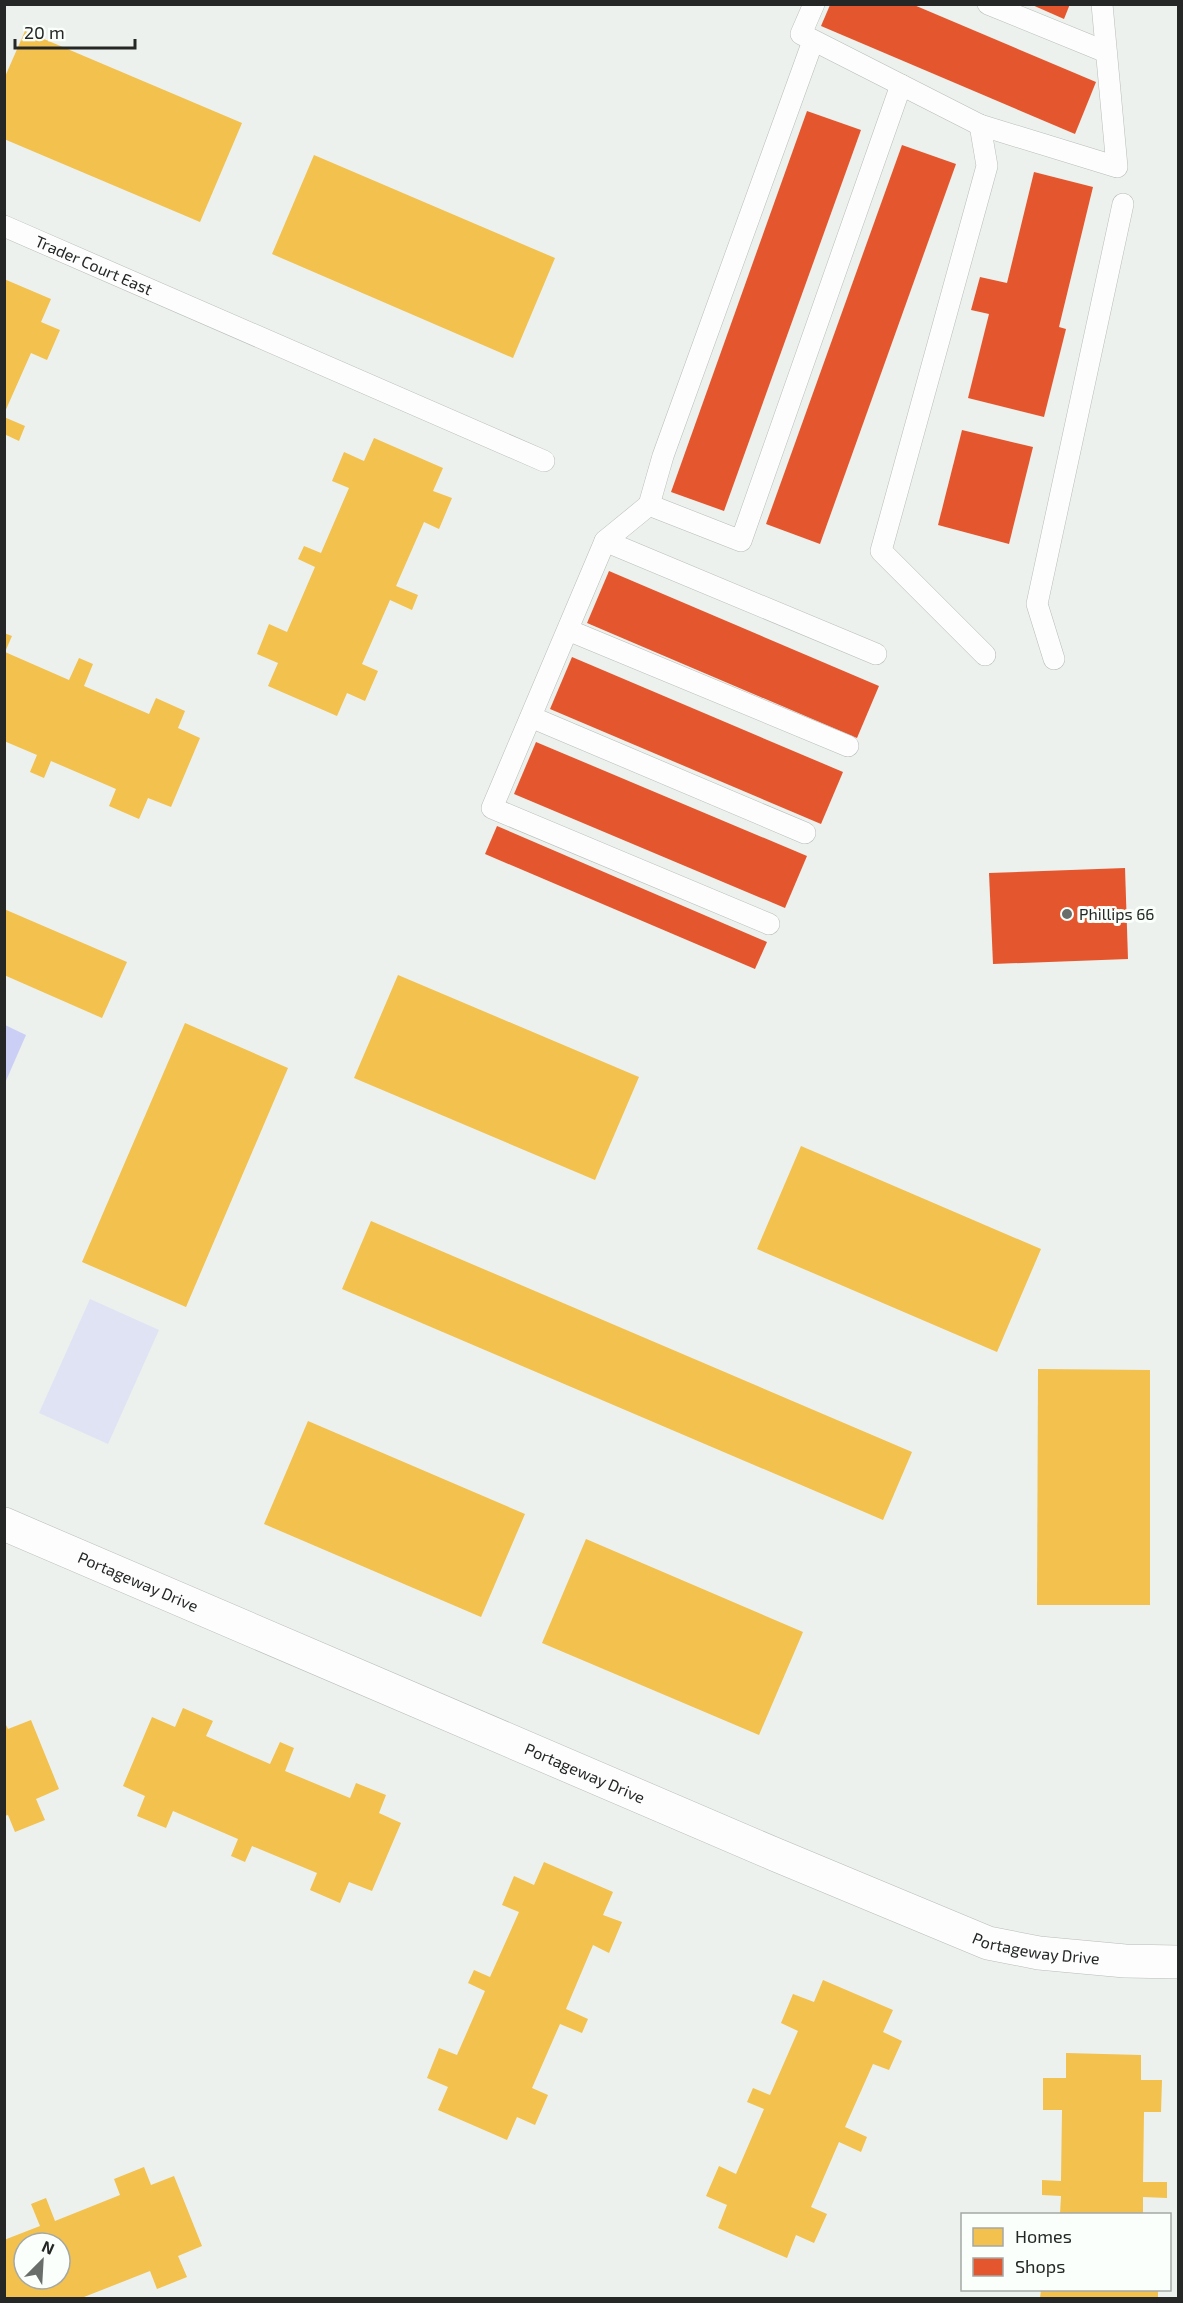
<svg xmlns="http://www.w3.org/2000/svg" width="1183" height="2303" font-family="'Exo 2',sans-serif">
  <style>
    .green { fill: #dfe3f4 }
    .water { fill: #cccff5 }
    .homes { fill: #f2c14e; fill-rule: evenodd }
    .shops { fill: #e4572e }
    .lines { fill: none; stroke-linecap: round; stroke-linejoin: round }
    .service-casing { stroke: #b8bcb9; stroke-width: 22 }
    .minor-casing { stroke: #b8bcb9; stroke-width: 34 }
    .service { stroke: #fcfdfc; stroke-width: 21 }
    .minor { stroke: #fcfdfc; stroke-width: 33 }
    .poi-dot { fill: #6a6e6b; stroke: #fafffb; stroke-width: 2 }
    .labels { text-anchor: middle; stroke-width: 6; stroke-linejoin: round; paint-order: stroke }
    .street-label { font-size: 16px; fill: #242725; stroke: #fafffb }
    .poi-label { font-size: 16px; fill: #242725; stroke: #fafffb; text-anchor: start }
  </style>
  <rect width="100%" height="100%" fill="#ecf1ed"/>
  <polygon class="green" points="90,1299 159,1330 108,1444 39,1413"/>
  <polygon class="water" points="5,1025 26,1035 5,1083"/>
  <g class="homes">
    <polygon points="25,31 242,123 200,222 4,139 4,79"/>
    <polygon points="314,155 555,258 513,358 272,254"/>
    <polygon points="4,279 51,299 41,322 60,330 47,360 31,353 4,414"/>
    <polygon points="4,417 25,426 19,441 4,434"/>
    <polygon points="374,438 443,468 433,491 452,498 439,529 424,522 396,586 418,595 412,610 390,600 362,664 378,671 365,701 347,693 337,716 268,686 278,663 257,654 269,624 287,632 315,567 298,559 304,546 321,553 349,488 332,481 344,452 364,461"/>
    <polygon points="4,633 12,636 5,652 69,680 79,658 93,664 84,686 149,714 156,698 185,711 178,728 200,738 171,807 148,798 139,819 109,806 116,789 51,761 44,778 30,772 37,755 4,741"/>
    <polygon points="4,909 127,962 102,1018 4,975"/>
    <polygon points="398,975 639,1077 595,1180 354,1078"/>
    <polygon points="185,1023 288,1068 186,1307 82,1262"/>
    <polygon points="801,1146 1041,1249 997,1352 757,1249"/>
    <polygon points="371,1221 912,1452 883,1520 342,1289"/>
    <polygon points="1038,1369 1150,1370 1150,1605 1037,1605"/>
    <polygon points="308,1421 525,1514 481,1617 264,1524"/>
    <polygon points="586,1539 803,1632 759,1735 542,1643"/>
    <polygon points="183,1708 213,1721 206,1736 270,1764 280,1742 294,1748 285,1771 350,1798 356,1783 386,1795 379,1813 401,1823 372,1891 349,1882 340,1903 310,1890 317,1873 252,1846 245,1862 231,1856 238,1839 173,1811 166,1828 137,1816 145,1796 123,1786 152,1717 175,1727"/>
    <polygon points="31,1720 59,1789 36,1799 45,1820 15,1832 8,1815 4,1816 4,1721 8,1729"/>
    <polygon points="544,1862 613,1892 603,1915 622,1922 609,1953 593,1945 566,2009 588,2019 582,2033 560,2024 532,2088 548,2095 535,2125 517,2117 507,2140 438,2110 448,2087 427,2078 439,2048 457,2055 485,1991 468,1983 474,1970 490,1977 519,1912 502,1905 514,1876 534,1885"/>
    <polygon points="823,1980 893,2010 883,2032 902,2041 889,2070 873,2064 845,2127 867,2137 861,2152 839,2142 811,2207 827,2214 814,2243 796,2235 787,2258 718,2228 727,2205 706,2196 719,2166 736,2174 764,2109 747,2102 753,2088 770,2095 798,2031 781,2023 793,1994 814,2002"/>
    <polygon points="1066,2053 1141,2055 1141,2080 1162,2080 1161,2112 1144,2112 1143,2182 1167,2182 1167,2198 1143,2197 1143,2214 1060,2214 1061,2196 1042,2195 1042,2180 1061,2181 1062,2110 1043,2110 1043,2078 1066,2078"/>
    <path d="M144,2167L151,2185L174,2176L202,2246L178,2256L187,2277L157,2289L150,2271L84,2297L85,2298H4V2240L40,2226L31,2204L46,2198L55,2221L120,2195L114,2179ZM24,2243H60V2279H24Z"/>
    <polygon points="1041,2290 1158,2290 1158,2298 1040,2298"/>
  </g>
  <g class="shops">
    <polygon points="1030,4 1070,4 1064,19"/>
    <polygon points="830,5 914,5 1096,82 1075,134 821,26"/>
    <polygon points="807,111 861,130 724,511 671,492"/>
    <polygon points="902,145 956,164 820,544 766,524"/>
    <polygon points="1034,172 1093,187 1059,327 1066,329 1044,417 968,398 989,314 971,310 980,277 1007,283"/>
    <polygon points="962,430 1033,447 1009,544 938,525"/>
    <polygon points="609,571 879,686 857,738 587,623"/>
    <polygon points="572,657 843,772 821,824 550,709"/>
    <polygon points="536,742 807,856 785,908 514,794"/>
    <polygon points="497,826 767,942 755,969 485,854"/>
    <polygon points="1125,868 1128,959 993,964 989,873"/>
  </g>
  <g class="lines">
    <defs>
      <g id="service">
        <polyline points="814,4 801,34 980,125 1117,167 1102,4"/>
        <polyline points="988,4 1106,52"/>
        <polyline points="813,41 663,456 649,505 741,541 901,85"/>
        <polyline points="980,125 987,166 881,551 985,655"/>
        <path id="s1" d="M4,226L544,461"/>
        <polyline points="649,505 605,541 492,808 769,924"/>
        <polyline points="605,541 876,654"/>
        <polyline points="568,630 848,746"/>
        <polyline points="1054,659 1037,604 1123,204"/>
        <polyline points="531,717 805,833"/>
      </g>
      <g id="minor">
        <path id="s2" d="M4,1524L774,1854L988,1943L1039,1953L1125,1961L1178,1962"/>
      </g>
    </defs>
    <use href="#service" class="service-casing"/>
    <use href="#minor" class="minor-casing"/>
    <use href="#service" class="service"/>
    <use href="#minor" class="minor"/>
  </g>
  <circle class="poi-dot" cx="1067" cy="914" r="6"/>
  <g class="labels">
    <g class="street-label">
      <text dy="6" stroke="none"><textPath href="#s1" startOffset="98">Trader Court East</textPath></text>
      <text dy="6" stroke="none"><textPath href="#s2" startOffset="146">Portageway Drive</textPath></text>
      <text dy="6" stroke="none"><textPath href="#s2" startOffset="632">Portageway Drive</textPath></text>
      <text dy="6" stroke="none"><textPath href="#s2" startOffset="1118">Portageway Drive</textPath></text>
    </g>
    <g class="poi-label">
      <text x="1079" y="920">Phillips 66</text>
    </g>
  </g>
  <rect width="1183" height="2303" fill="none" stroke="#242725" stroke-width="12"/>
  <rect x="961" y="2213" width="210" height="78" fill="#fafffb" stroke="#a4a9a5" stroke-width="1.5"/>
  <rect x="973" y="2228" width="30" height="18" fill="#f2c14e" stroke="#a4a9a5" stroke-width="1.5"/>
  <text x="1015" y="2243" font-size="18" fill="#242725">Homes</text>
  <rect x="973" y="2258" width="30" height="18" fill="#e4572e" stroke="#a4a9a5" stroke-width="1.5"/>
  <text x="1015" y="2273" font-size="18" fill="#242725">Shops</text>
  <g transform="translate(42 2261) rotate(24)"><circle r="28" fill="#fafffb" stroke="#a4a9a5" stroke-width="1.5"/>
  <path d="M0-4.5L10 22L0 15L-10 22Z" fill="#6a6e6b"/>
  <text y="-9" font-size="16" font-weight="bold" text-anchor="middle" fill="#242725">N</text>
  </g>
  <path d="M15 39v9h120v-9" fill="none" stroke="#242725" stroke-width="3"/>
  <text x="24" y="39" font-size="18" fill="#242725" stroke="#fafffb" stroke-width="4.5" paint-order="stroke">20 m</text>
</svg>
